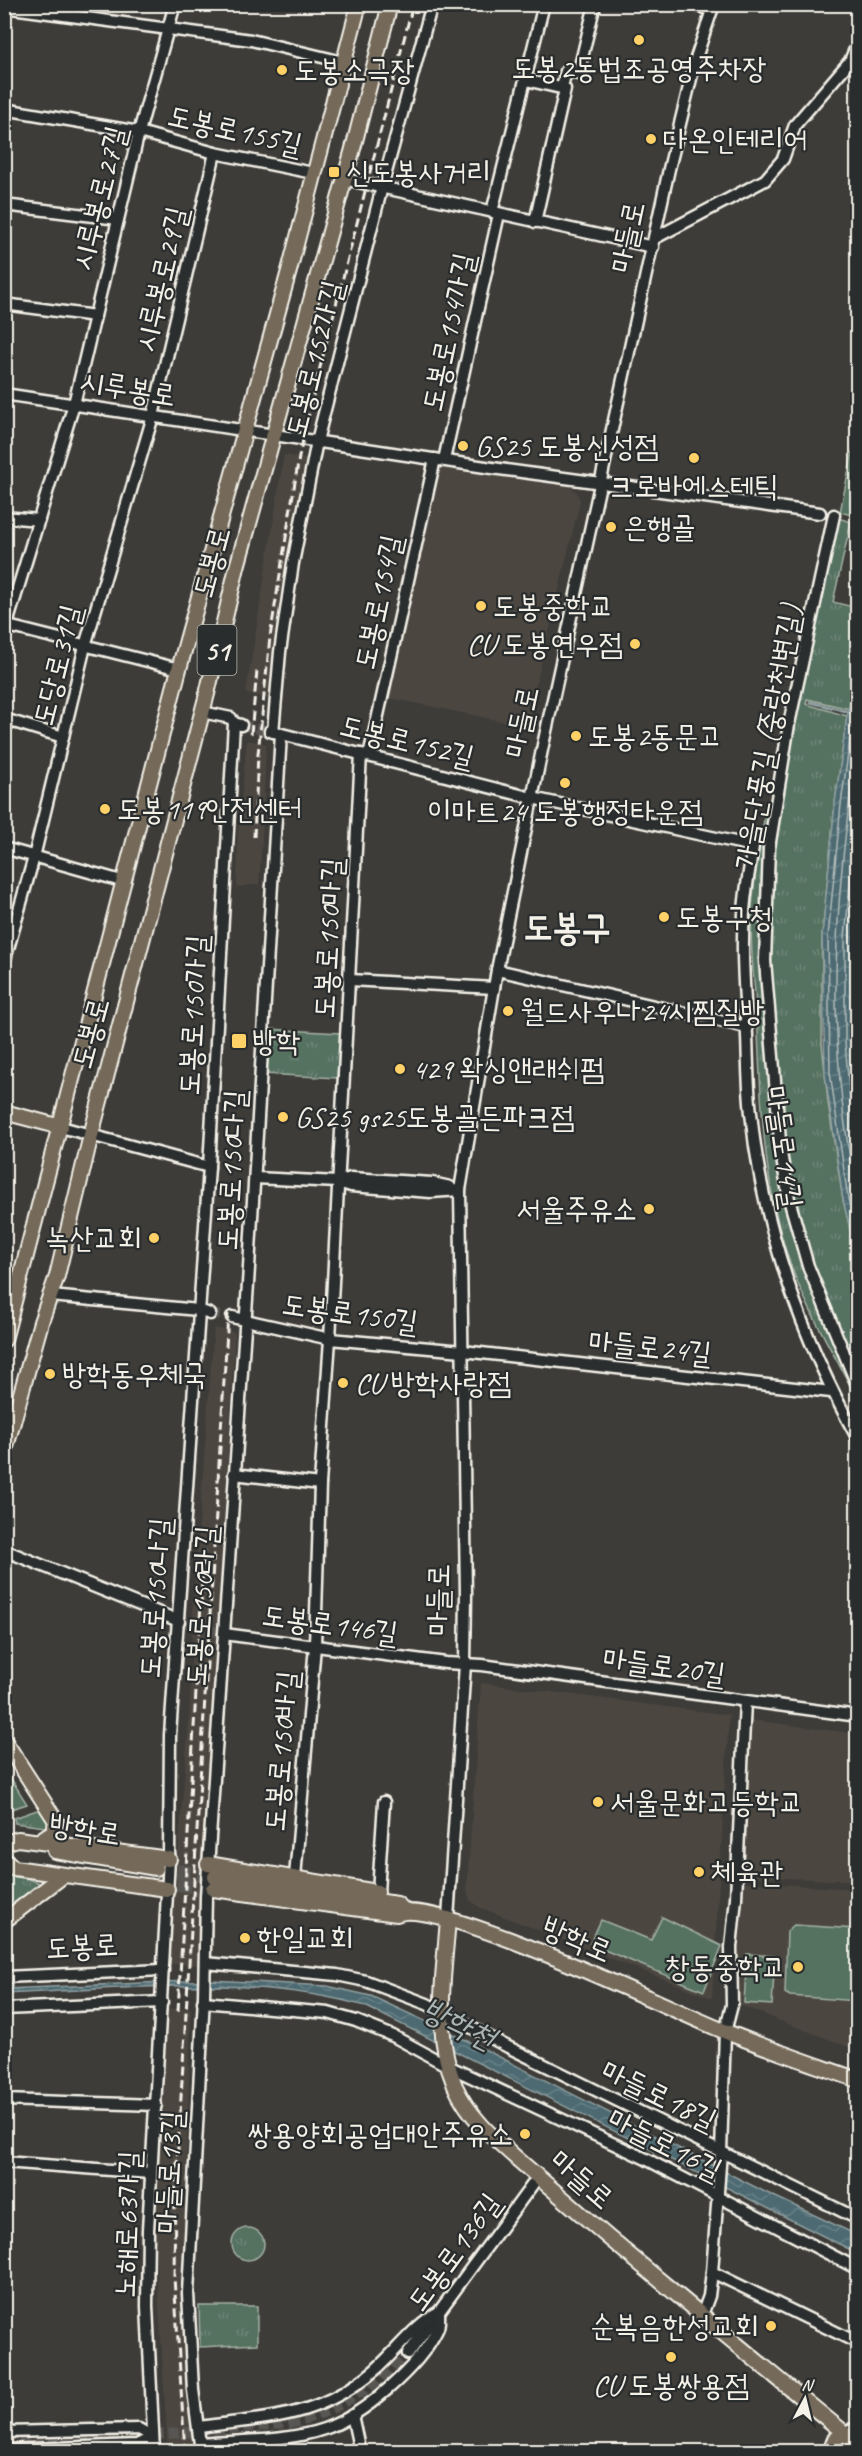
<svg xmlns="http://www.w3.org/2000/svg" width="862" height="2456" font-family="Caveat,'Poor Story',sans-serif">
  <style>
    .built { fill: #4c4741 }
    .green { fill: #557160; stroke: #a4b1a4; stroke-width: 1.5 }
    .park { fill: url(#park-tufts); stroke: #a4b1a4; stroke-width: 1.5 }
    .water { fill: url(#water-waves); stroke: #90a0a1; stroke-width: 1.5 }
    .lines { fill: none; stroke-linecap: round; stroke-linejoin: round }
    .shore { stroke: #b1bbb9; stroke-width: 1.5 }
    .stream { stroke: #90a0a1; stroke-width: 3 }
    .minor-tunnel { stroke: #595753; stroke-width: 10; stroke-dasharray: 10 5; stroke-linecap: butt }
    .major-tunnel { stroke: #595753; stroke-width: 14; stroke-dasharray: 14 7; stroke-linecap: butt }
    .minor-casing { stroke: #f4f1e8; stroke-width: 15 }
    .major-casing { stroke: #f4f1e8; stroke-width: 18 }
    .minor { stroke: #2a2d2e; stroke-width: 10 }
    .major { stroke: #746a5a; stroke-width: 14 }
    .rail { stroke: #f4f1e8; stroke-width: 3; stroke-dasharray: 9 4.5; stroke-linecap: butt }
    .poi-dot { fill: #ffd166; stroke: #2a2d2e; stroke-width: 2 }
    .labels { text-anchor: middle; stroke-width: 4.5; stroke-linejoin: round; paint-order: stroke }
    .shield { fill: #2a2d2e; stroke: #b7b6b0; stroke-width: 1.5 }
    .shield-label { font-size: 28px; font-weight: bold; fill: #f4f1e8 }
    .poi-label { font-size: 30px; fill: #f4f1e8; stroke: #2a2d2e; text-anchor: start }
    .street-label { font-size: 30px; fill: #f4f1e8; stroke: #2a2d2e }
    .water-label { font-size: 32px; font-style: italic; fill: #a9b4b3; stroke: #2a2d2e }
    .district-label { font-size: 36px; font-weight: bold; fill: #f4f1e8; stroke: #2a2d2e }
  </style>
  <defs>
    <pattern id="park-tufts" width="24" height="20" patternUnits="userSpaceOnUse" patternTransform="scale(1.5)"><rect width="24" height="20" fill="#557160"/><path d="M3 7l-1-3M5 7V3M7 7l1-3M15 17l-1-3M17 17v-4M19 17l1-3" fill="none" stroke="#6e8677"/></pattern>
    <pattern id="water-waves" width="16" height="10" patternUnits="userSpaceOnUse" patternTransform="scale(1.5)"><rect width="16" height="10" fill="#4d6a72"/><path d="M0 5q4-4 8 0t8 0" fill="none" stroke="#678086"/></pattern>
  </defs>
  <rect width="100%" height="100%" fill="#3e3c39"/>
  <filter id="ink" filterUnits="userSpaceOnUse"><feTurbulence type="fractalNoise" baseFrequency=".0167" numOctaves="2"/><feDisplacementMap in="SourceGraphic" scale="12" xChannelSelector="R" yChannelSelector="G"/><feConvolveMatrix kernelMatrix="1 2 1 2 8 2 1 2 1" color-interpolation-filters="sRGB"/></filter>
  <g filter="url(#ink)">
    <g class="built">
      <polygon points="284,455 306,459 268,698 246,694"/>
      <polygon points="441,468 564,485 570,486 577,493 580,501 526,726 386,697 434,474"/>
      <polygon points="247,740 266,744 262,841 259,884 237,887 238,833"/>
      <polygon points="214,1328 235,1332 198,1965 169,1964 190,1709 193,1607"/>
      <polygon points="481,1683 729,1715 712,1998 479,1907 470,1900 467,1889"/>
      <polygon points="751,1720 857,1734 857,1881 741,1876"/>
      <polygon points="740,1882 857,1889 857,2050 737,2004"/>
      <polygon points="191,2008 182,2301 193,2451 168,2452 155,2240 168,2009"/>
      <polygon points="4,2255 11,2256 8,2427 4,2427"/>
    </g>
    <g class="green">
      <polygon points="662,1917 722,1946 704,1991 590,1944 601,1920 651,1940"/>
      <polygon points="794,1925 857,1929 857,2001 790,1996 785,1993 787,1931"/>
      <polygon points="747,1954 775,1956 772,2005 744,2003"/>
    </g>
    <g class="park">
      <polygon points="857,431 857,486 852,515 840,512"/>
      <path d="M838,518L851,522L833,602L857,608V670L850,709L807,699L806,704L847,716L835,803L822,936V1043L828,1103L843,1200L857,1257V1399C835,1355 805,1307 789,1260C764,1187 761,1109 758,1032C756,992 749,950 752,910C754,873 761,838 767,802L778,804Z"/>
      <polygon points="267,1029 340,1033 337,1078 264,1074"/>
      <polygon points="5,1769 27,1804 5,1811 4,1811"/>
      <polygon points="43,1808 50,1823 45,1827 15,1823 14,1818"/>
      <polygon points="4,1875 29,1879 42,1884 4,1915"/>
      <circle cx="248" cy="2244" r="16"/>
      <polygon points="199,2306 257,2306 257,2344 200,2347"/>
    </g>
    <g class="water">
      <polygon points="857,670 858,1257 857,1257 843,1200 825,1074 822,936 835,803 847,716"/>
      <path d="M211,1980L327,1986L371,1996L470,2042L765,2192L857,2235V2253L365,2006C249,1973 123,1989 5,1994V1989Z"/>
    </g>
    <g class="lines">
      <g class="shore">
        <polyline points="858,703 853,718 841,804 828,937 830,1072 848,1199 858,1234"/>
        <path d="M858,742C837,877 826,1009 848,1146C852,1165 853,1185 858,1204"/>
        <polyline points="858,802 845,937 845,1042 850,1100 858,1145"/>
      </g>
      <polyline class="stream" points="810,702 858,714"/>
      <g class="minor-tunnel">
        <polyline points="241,725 270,731"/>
        <polyline points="210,1314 232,1317"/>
        <polyline points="179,1621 224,1634"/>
        <path d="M4,2444L117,2438L287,2424C334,2414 373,2388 408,2354"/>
      </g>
      <g class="major-tunnel">
        <polyline points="156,1868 215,1877"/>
        <polyline points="156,1881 213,1889"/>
      </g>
      <defs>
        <g id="minor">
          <polyline points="690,4 712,10"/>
          <polyline points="4,7 251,40 343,62"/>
          <polyline points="526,80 565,89 535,222"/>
          <polyline points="562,87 566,71 578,74 595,4"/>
          <polyline points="4,109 139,132 215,153 313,173"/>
          <polyline points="344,179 653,247"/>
          <polyline points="4,205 118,219"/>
          <polyline points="492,212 544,4"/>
          <polyline points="655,238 765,180 783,159 795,125 850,61 858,42"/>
          <polyline points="4,304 95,316"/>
          <polyline points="4,394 492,468 820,513"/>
          <polyline points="444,460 499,214"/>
          <polyline points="834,515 789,724 769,848 765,961 781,1153 789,1199 808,1266 858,1387"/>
          <polyline points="4,517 39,520"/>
          <polyline points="4,625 179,669"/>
          <polyline points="4,634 74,404 139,132 175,4"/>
          <polyline points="202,712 231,718 234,723 241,725"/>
          <polyline points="4,719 63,737"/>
          <path d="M270,731L532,798L753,846C750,868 745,891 744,913C741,954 745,996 747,1036C748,1062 748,1088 751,1113C762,1227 802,1339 858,1439"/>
          <polyline points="273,732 280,652 293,563 317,441 382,187 432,4"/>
          <polyline points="369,756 435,459"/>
          <polyline points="4,848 125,882"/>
          <polyline points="4,963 34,857 85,646 153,416 215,153"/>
          <polyline points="497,970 746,1027"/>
          <polyline points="350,980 494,988"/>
          <polyline points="61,1127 209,1167"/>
          <polyline points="255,1178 338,1182 351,1186 431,1192 460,1190"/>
          <polyline points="338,1182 351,1178 432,1183 450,1187"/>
          <polyline points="51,1296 198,1310 210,1314"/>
          <polyline points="232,1317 330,1339 463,1351 831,1392"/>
          <polyline points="234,1474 320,1484"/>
          <polyline points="4,1550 179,1621"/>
          <polyline points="224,1634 446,1663 482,1665 858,1716"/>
          <polyline points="295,1877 315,1646 320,1484 330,1339 361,754"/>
          <polyline points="378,1892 384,1802"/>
          <polyline points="448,1919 465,1664 466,1594 460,1190 497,970 543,745 669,169 696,58 714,4"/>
          <polyline points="205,1963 337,1975 366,1981 427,2004 508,2047 858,2219"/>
          <polyline points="4,1977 163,1970"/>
          <polyline points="203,2002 328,2013 356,2021 393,2036 448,2066 646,2159 858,2269"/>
          <polyline points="4,2009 162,2002"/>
          <polyline points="4,2100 156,2105"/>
          <polyline points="4,2162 151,2173"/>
          <polyline points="712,2272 858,2343"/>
          <polyline points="702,2315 709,2296 712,2272 721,2152 725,2032 732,2005 731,1947 736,1898 745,1701"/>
          <polyline points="408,2354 538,2177"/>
          <polyline points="352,2415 360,2452"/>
          <path d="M199,2427C269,2417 317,2419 375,2370C396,2352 415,2324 439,2312"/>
          <polyline points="4,2432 139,2429 153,2437"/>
          <polyline points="844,2433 858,2426"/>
          <path d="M201,2444C241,2440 286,2442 324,2429C363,2416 419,2367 437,2330C440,2325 439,2318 439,2312"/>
          <polyline points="4,2450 137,2445 153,2437"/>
          <polyline points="154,2452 147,2306 148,2230 169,1859 170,1735 209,1167 234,723"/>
          <polyline points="201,2452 193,2390 188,2293 204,1997 206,1896 248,1284 281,734"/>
        </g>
        <g id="major">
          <polyline points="4,1112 61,1127"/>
          <polyline points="4,1340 179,669 289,271 359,4"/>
          <polyline points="4,1454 41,1322 57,1276 91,1135 207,694 237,567 354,145 390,4"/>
          <polyline points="4,1740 56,1821 54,1831 39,1841"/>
          <polyline points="5,1843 18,1839 169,1859"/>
          <polyline points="55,1851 156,1868"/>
          <polyline points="4,1859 14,1868 167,1889"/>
          <polyline points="208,1864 377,1892"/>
          <polyline points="215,1877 397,1904 404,1910"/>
          <path d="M213,1889L397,1914C435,1895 673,2011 724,2031C768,2049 813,2064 858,2080"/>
          <path d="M448,1919C444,1975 433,2033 455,2086C469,2118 497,2141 523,2164C552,2189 580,2213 609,2238C692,2307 774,2376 858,2444"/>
          <polyline points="4,1921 64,1875"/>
          <polyline points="830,2452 835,2439 844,2433"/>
        </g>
      </defs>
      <use href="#minor" class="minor-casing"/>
      <use href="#major" class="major-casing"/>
      <use href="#minor" class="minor"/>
      <use href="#major" class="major"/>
      <g class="rail">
        <polyline points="251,734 257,671"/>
        <polyline points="254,837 258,754 270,637 299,457 316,383 413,4"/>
        <polyline points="178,2011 204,1550"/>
        <polyline points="185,2452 174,2277 175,2197 228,1314"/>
      </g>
    </g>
  </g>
  <g class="poi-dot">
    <circle cx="639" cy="40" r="6"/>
    <circle cx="282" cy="70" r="6"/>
    <circle cx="651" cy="139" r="6"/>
    <rect x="328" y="166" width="12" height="12" rx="3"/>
    <circle cx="463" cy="446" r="6"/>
    <circle cx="694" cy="458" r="6"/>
    <circle cx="611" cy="527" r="6"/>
    <circle cx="481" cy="606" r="6"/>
    <circle cx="635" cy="644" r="6"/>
    <circle cx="576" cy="736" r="6"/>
    <circle cx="565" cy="783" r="6"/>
    <circle cx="105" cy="809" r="6"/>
    <circle cx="664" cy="917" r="6"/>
    <circle cx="508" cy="1011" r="6"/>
    <rect x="231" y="1033" width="16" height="16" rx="3"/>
    <circle cx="400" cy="1069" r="6"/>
    <circle cx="283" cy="1117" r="6"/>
    <circle cx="649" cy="1209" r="6"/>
    <circle cx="154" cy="1238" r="6"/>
    <circle cx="50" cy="1374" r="6"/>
    <circle cx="343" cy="1383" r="6"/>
    <circle cx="598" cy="1802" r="6"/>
    <circle cx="699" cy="1872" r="6"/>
    <circle cx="245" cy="1938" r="6"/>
    <circle cx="798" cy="1967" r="6"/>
    <circle cx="525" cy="2134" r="6"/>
    <circle cx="771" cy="2326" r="6"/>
    <circle cx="671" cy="2357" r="6"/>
  </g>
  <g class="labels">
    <rect class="shield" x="197.5" y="625" width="39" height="50" rx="4.5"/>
    <g class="shield-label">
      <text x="217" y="660">51</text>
    </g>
    <g class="poi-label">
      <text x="639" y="78" text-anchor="middle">도봉2동법조공영주차장</text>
      <text x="294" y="80">도봉소극장</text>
      <text x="663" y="149">다온인테리어</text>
      <text x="346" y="182">신도봉사거리</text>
      <text x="475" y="456">GS25 도봉신성점</text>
      <text x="694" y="496" text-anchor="middle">크로바에스테틱</text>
      <text x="623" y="537">은행골</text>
      <text x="493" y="616">도봉중학교</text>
      <text x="623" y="654" text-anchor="end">CU 도봉연우점</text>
      <text x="588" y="746">도봉2동문고</text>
      <text x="117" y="819">도봉119안전센터</text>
      <text x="565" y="821" text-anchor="middle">이마트24 도봉행정타운점</text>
      <text x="676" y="927">도봉구청</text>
      <text x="520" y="1021">월드사우나24시찜질방</text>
      <text x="252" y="1051">방학</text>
      <text x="412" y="1079">429 왁싱앤래쉬펌</text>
      <text x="295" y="1127">GS25 gs25도봉골든파크점</text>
      <text x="637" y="1219" text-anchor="end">서울주유소</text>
      <text x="142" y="1248" text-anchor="end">녹산교회</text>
      <text x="62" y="1384">방학동우체국</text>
      <text x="355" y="1393">CU 방학사랑점</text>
      <text x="610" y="1812">서울문화고등학교</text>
      <text x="711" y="1882">체육관</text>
      <text x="257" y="1948">한일교회</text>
      <text x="786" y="1977" text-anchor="end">창동중학교</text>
      <text x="513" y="2144" text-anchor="end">쌍용양회공업대안주유소</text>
      <text x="759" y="2336" text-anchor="end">순복음한성교회</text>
      <text x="671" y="2395" text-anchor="middle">CU 도봉쌍용점</text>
    </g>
    <g class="street-label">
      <text transform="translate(235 130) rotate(13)" y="10">도봉로155길</text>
      <text transform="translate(99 198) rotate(-76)" y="10">시루봉로27길</text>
      <text transform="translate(627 237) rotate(-78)" y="10">마들로</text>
      <text transform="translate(161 279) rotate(-77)" y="10">시루봉로29길</text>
      <text transform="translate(448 332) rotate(-78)" y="10">도봉로154가길</text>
      <text transform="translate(314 359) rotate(-76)" y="10">도봉로152가길</text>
      <text transform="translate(128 388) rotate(9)" y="10">시루봉로</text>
      <text transform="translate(211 562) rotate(-75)" y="10">도봉로</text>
      <text transform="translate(378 602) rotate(-78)" y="10">도봉로154길</text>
      <text transform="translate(57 665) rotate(-76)" y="10">도당로31길</text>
      <text transform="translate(521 722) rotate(-78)" y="10">마들로</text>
      <text transform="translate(768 737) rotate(-80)" y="10">가을단풍길 (중랑천변길)</text>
      <text transform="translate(407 741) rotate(14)" y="10">도봉로152길</text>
      <text transform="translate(328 938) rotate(-87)" y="10">도봉로150마길</text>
      <text transform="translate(193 1015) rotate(-87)" y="10">도봉로150가길</text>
      <text transform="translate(90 1033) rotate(-75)" y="10">도봉로</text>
      <text transform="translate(784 1147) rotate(82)" y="10">마들로14길</text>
      <text transform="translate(231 1170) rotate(-87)" y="10">도봉로150다길</text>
      <text transform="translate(350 1313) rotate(8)" y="10">도봉로150길</text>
      <text transform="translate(650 1347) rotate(6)" y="10">마들로24길</text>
      <text transform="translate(155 1598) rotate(-86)" y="10">도봉로150나길</text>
      <text transform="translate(438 1600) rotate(-89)" y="10">마들로</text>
      <text transform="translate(201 1606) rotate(-86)" y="10">도봉로150라길</text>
      <text transform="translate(330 1624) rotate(8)" y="10">도봉로146길</text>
      <text transform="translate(664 1666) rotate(8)" y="10">마들로20길</text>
      <text transform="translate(281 1751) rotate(-85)" y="10">도봉로150바길</text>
      <text transform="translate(85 1829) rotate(9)" y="10">방학로</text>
      <text transform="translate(577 1939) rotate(23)" y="10">방학로</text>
      <text transform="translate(82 1946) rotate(-3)" y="10">도봉로</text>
      <text transform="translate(659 2095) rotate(26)" y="10">마들로18길</text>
      <text transform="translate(665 2144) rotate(27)" y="10">마들로16길</text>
      <text transform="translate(169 2172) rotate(-87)" y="10">마들로13길</text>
      <text transform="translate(582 2179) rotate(41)" y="10">마들로</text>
      <text transform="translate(127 2224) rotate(-88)" y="10">노해로63가길</text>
      <text transform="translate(454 2252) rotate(-54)" y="10">도봉로136길</text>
    </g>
    <g class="water-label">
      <text transform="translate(459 2023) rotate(26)" y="11">방학천</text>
    </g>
    <g class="district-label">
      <text x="567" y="939">도봉구</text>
    </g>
  </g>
  <rect width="862" height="2456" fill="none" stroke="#2a2d2e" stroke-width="24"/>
  <rect x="12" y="12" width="838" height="2432" fill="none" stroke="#f4f1e8" stroke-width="2" filter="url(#ink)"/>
  <g transform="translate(805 2399) rotate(7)" stroke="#2a2d2e" stroke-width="4.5" paint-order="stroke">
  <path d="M0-4.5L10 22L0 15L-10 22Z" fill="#f4f1e8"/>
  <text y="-9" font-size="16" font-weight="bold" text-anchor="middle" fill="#f4f1e8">N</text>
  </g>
</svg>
